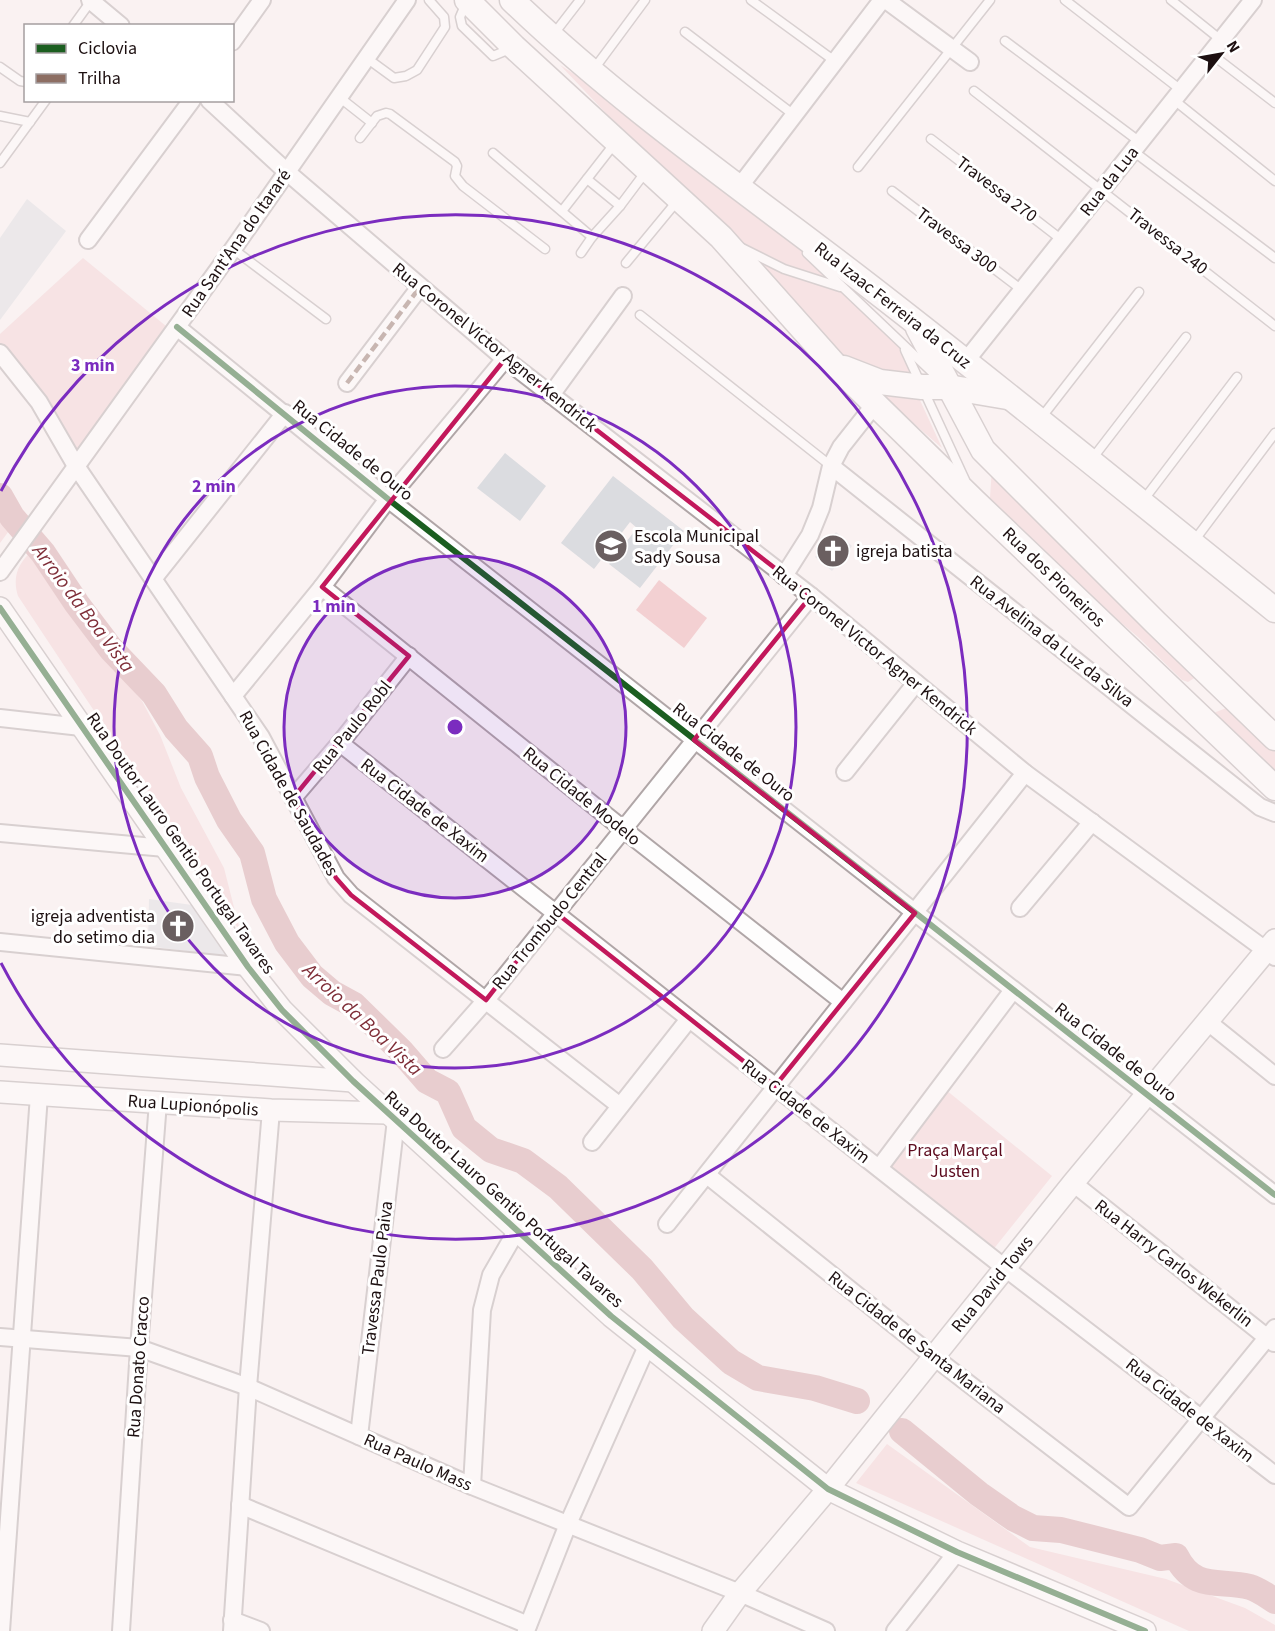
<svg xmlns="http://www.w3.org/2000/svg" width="1275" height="1631" font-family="'Source Sans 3',sans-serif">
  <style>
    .green { fill: #f3d0d2 }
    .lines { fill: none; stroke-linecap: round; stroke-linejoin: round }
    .river { stroke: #d2a1a4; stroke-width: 26 }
    .building { fill: #dbdce0 }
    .service-casing { stroke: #b0a6a7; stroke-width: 11 }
    .minor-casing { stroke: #b0a6a7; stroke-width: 20 }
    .tertiary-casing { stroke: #b0a6a7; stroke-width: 24 }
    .secondary-casing { stroke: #b0a6a7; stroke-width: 27 }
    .service { stroke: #fefdfd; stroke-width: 8 }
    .minor { stroke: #fefdfd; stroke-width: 16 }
    .tertiary { stroke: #fefdfd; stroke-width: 21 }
    .secondary { stroke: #fefdfd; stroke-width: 24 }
    .quiet { stroke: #8d6e63; stroke-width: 4.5; stroke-dasharray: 9 4.5; stroke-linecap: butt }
    .cycleway-casing { stroke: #fff; stroke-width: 10 }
    .cycleway { stroke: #1b5e20; stroke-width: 6 }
    .marked { fill: none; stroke: #c2185b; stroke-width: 4.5; stroke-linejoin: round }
    .ring { fill: none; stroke: #7b2cbf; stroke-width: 3 }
    .labels { text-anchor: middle; stroke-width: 6; stroke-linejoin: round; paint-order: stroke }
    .street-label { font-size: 18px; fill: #1d1011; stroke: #fff }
    .poi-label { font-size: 18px; fill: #1d1011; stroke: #fff; text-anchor: start }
    .park-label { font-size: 18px; fill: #5c0a1d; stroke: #fff }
    .water-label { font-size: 20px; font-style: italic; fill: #7f2e38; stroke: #fff }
    .centre { fill: #7b2cbf; stroke: #fff; stroke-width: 3 }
    .ring-label { font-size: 18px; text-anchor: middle; font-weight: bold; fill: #7b2cbf; stroke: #fff; stroke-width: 6; stroke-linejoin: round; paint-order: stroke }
  </style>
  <rect width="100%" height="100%" fill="#faf2f2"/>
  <g class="green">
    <polygon points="560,65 653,124 740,188 837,283 781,265 723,236"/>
    <polygon points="730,244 843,291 899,345 916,382 835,362"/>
    <polygon points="83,258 172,331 77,463 0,350 0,334"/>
    <polygon points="874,389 918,396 942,448"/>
    <polygon points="992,467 1204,672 1188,682 1182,680 1138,637 1073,582 990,498"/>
    <polygon points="0,507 14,524 0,543"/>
    <path d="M33,550L39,566L63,604L142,701L160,735L181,788L224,868L240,931L18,596C12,577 18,563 33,550Z"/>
    <polygon points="659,580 707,618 684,648 636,610"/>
    <polygon points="1229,707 1275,744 1275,780 1211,716 1216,712"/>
    <polygon points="946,1090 1052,1176 992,1251 884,1167"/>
    <polygon points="887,1444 1030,1547 1166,1579 1245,1608 1275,1625 1275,1631 1189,1631 856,1483"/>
  </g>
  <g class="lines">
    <g class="river">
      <polyline points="0,496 12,517 43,553 77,604 111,649 154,694 176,729 200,756 207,777 229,820 252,853 264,899 287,943 312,976 332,993 354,1005 401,1051 427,1081 448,1092 464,1128 491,1150 523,1161 558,1187 642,1269 683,1318 731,1362 758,1378 815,1388 857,1401"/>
      <path d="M902,1431L979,1494L1013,1518L1033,1528L1061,1530L1140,1550L1160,1558L1176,1556C1194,1592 1220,1579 1250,1587C1258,1589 1267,1596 1275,1601"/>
    </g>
  </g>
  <g class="building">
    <polygon points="27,199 66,231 0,320 0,238"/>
    <polygon points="505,453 546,486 520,521 477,488"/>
    <polygon points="613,476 684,531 640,588 609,564 637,528 630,522 594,569 561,543"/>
    <polygon points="836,532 852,546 832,571 815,557"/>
    <polygon points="149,899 192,905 232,957 148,946"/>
  </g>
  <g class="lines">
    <defs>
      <g id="service">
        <polyline points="751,0 836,62"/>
        <polyline points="1065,0 1181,90"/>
        <polyline points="1171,0 1221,40"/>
        <polyline points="466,3 460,17 462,26 493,56 510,49"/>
        <polyline points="73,26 91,1"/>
        <polyline points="685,32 794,115"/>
        <polyline points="553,35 580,0"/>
        <polyline points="1005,41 1140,142"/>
        <polyline points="1210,53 1275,103"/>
        <polyline points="368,59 394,78 406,76 417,70 445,27 444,17 429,0"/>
        <polyline points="0,67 20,81 26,82"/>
        <polyline points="594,69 645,0"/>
        <polyline points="974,91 1275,326"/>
        <polyline points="339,97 372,123"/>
        <polyline points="1174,100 1275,181"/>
        <polyline points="0,116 30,122"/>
        <polyline points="360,138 377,116 386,113 390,114 455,162 457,166 455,176 463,186 545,249"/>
        <polyline points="931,139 1062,240"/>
        <polyline points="1133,151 1275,258"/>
        <polyline points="493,153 592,237 581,253"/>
        <polyline points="0,163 46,100"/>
        <polyline points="858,167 990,0"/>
        <polyline points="587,179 620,206"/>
        <polyline points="892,191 1022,290"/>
        <polyline points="562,211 615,143"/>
        <polyline points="592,237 620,206 647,170"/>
        <polyline points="740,247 784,269 840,287"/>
        <polyline points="233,249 326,319"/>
        <polyline points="807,253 932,372"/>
        <polyline points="626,263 678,200"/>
        <polyline points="640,315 831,466"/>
        <polyline points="905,350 965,480"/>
        <polyline points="1041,418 1139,292"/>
        <polyline points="1092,459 1186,337"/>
        <polyline points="1142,502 1237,377"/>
        <polyline points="1194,541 1275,433"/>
      </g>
      <g id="minor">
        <polyline points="90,0 121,26"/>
        <polyline points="886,0 970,62"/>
        <polyline points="232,42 262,0"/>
        <polyline points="209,100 287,172 505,359 811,596 1025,773 1275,957"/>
        <polyline points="740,186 882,0"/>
        <polyline points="88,240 192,100"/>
        <polyline points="177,327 388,499 1275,1195"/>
        <polyline points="0,353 39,402 76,466 261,737 336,878 351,895 620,1106"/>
        <polyline points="965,362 1253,0"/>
        <polyline points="347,383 420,287"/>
        <polyline points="551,395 623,296"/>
        <polyline points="831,466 1260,807 1275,813"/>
        <polyline points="0,572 233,249 407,0"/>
        <polyline points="784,576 810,535 821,508 831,466 841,447 875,404"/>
        <polyline points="153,579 285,413"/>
        <polyline points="322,587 623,829 843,1002"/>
        <polyline points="233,696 322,587 388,499 505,359"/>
        <polyline points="0,718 81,727"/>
        <polyline points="340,743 1005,1268 1275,1475"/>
        <polyline points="845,772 916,683"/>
        <polyline points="293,798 340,743 409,656"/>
        <polyline points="0,833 165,848"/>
        <polyline points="1020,908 1092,822"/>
        <polyline points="0,942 248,967"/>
        <polyline points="1208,1022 1275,1076"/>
        <polyline points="443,1049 486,1000 811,596"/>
        <polyline points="592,1142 689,1019"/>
        <polyline points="879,1168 1013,990"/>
        <polyline points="707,1175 934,1357 1129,1507 1275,1328"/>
        <polyline points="1073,1183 1274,1343"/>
        <polyline points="667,1224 1025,773"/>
        <polyline points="0,1337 139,1348 248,1387 472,1486 740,1593 826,1631"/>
        <polyline points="359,1436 396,1120"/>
        <polyline points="472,1486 482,1310 491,1275 517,1230"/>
        <polyline points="240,1505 528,1625"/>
        <polyline points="232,1620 261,1631"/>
        <polyline points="1,1631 39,1095"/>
        <polyline points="121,1631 139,1348 158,1102"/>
        <polyline points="232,1631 248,1387 271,1110"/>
        <polyline points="526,1631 568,1524 647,1346"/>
        <polyline points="895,1631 957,1552"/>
      </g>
      <g id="tertiary">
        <polyline points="0,608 248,967 282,1010 353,1081 611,1316 828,1489 957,1552 1145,1631"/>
        <polyline points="0,1055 353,1081"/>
        <polyline points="0,1092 271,1110 387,1113"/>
        <polyline points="713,1631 740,1593 828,1489 1073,1183 1275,940"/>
      </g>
      <g id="secondary">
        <polyline points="467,0 514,47 721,237 834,364 974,501 1275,788"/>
        <path d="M512,0C618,102 740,187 856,276C998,385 1136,499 1275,610"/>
        <polyline points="918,328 983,450 1156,623 1275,738"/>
        <polyline points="844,368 880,382 922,387 948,387 1007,397"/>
      </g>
    </defs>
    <use href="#service" class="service-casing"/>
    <use href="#minor" class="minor-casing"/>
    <use href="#tertiary" class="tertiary-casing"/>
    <use href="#secondary" class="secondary-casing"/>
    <use href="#service" class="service"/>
    <use href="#minor" class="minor"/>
    <use href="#tertiary" class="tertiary"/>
    <use href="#secondary" class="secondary"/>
    <polyline class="quiet" points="347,383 420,287"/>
    <defs>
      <g id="cycleway">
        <polyline points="177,327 388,499 1275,1195"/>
        <polyline points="0,608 248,967 282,1010 353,1081 611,1316 828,1489 957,1552 1145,1631"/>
      </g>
    </defs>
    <use href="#cycleway" class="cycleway-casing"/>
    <use href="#cycleway" class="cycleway"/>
  </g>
  <path d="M0 0H1275V1631H0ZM505,359L811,596L694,740L915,913L775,1086L555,912L486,1000L351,895L336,878L293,798L409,656L322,587Z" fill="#faf2f2" fill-opacity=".55" fill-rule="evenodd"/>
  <path class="marked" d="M505,359L811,596L694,740L915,913L775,1086L555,912L486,1000L351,895L336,878L293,798L409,656L322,587Z"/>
  <circle cx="455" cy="727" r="171" fill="#7b2cbf" fill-opacity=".12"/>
  <g class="ring">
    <circle cx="455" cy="727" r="171"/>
    <circle cx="455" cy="727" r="341"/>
    <path d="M1 491A512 512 0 1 1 1 963"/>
  </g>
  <defs>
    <symbol id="school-disc" viewBox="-11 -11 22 22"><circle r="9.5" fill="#6a5f60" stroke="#fff"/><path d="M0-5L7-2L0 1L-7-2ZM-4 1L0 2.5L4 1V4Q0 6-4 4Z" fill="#fff"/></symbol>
    <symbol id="church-disc" viewBox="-11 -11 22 22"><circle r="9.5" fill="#6a5f60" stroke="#fff"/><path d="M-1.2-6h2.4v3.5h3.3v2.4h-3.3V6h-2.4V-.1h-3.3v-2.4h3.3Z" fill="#fff"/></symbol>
  </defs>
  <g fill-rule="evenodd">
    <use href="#school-disc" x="592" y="527" width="38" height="38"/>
    <use href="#church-disc" x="814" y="532" width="38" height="38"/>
    <use href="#church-disc" x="159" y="907" width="38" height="38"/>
  </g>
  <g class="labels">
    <g class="street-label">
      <text transform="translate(1109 181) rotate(-52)" y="6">Rua da Lua</text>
      <text transform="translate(997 189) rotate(37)" y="6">Travessa 270</text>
      <text transform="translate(957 240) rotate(37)" y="6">Travessa 300</text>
      <text transform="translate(1168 241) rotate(38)" y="6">Travessa 240</text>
      <text transform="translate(236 243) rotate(-55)" y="6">Rua Sant'Ana do Itararé</text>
      <text transform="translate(893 305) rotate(38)" y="6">Rua Izaac Ferreira da Cruz</text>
      <text transform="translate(495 347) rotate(39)" y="6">Rua Coronel Victor Agner Kendrick</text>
      <text transform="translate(353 450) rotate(39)" y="6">Rua Cidade de Ouro</text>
      <text transform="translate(1054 577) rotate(44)" y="6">Rua dos Pioneiros</text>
      <text transform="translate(1052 641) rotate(38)" y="6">Rua Avelina da Luz da Silva</text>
      <text transform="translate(875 650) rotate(39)" y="6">Rua Coronel Victor Agner Kendrick</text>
      <text transform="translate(352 727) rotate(-51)" y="6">Rua Paulo Robl</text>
      <text transform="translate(734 752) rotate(38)" y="6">Rua Cidade de Ouro</text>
      <text transform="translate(289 793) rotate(61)" y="6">Rua Cidade de Saudades</text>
      <text transform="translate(582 796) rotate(39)" y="6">Rua Cidade Modelo</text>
      <text transform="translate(425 810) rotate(38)" y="6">Rua Cidade de Xaxim</text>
      <text transform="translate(181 843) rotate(55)" y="6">Rua Doutor Lauro Gentio Portugal Tavares</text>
      <text transform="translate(549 921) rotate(-51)" y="6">Rua Trombudo Central</text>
      <text transform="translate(1116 1052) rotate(38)" y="6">Rua Cidade de Ouro</text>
      <text transform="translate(193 1105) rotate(4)" y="6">Rua Lupionópolis</text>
      <text transform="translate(806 1111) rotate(38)" y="6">Rua Cidade de Xaxim</text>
      <text transform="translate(504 1199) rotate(42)" y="6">Rua Doutor Lauro Gentio Portugal Tavares</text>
      <text transform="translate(1174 1263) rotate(38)" y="6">Rua Harry Carlos Wekerlin</text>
      <text transform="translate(377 1278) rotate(-83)" y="6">Travessa Paulo Paiva</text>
      <text transform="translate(992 1284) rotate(-51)" y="6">Rua David Tows</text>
      <text transform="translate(917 1342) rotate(38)" y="6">Rua Cidade de Santa Mariana</text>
      <text transform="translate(138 1367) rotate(-86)" y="6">Rua Donato Cracco</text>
      <text transform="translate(1190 1410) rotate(38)" y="6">Rua Cidade de Xaxim</text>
      <text transform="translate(418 1462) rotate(24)" y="6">Rua Paulo Mass</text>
    </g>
    <g class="poi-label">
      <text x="634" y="542">Escola Municipal<tspan x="634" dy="21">Sady Sousa</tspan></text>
      <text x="856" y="557">igreja batista</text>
      <text x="155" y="922" text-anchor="end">igreja adventista<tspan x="155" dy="21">do setimo dia</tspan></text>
    </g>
    <g class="park-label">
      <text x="955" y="1156">Praça Marçal<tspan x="955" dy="21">Justen</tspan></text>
    </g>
    <g class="water-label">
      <text transform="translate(84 608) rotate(53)" y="7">Arroio da Boa Vista</text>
      <text transform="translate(363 1019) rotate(43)" y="7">Arroio da Boa Vista</text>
    </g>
  </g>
  <circle cx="455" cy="727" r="9" class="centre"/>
  <g class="ring-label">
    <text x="93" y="371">3 min</text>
    <text x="214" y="492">2 min</text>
    <text x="334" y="612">1 min</text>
  </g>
  <rect x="24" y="24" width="210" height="78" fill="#ffffff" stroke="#a59fa0" stroke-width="1.5"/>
  <rect x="36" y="44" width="30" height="9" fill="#1b5e20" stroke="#a59fa0" stroke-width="1.5"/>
  <text x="78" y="54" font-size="18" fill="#1d1011">Ciclovia</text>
  <rect x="36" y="74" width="30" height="9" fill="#8d6e63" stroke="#a59fa0" stroke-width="1.5"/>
  <text x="78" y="84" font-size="18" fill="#1d1011">Trilha</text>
  <g transform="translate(1221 54) rotate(59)" stroke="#ffffff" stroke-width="4.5" paint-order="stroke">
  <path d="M0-4.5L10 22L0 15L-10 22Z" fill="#1d1011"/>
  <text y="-9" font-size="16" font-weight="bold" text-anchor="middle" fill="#1d1011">N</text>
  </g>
</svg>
